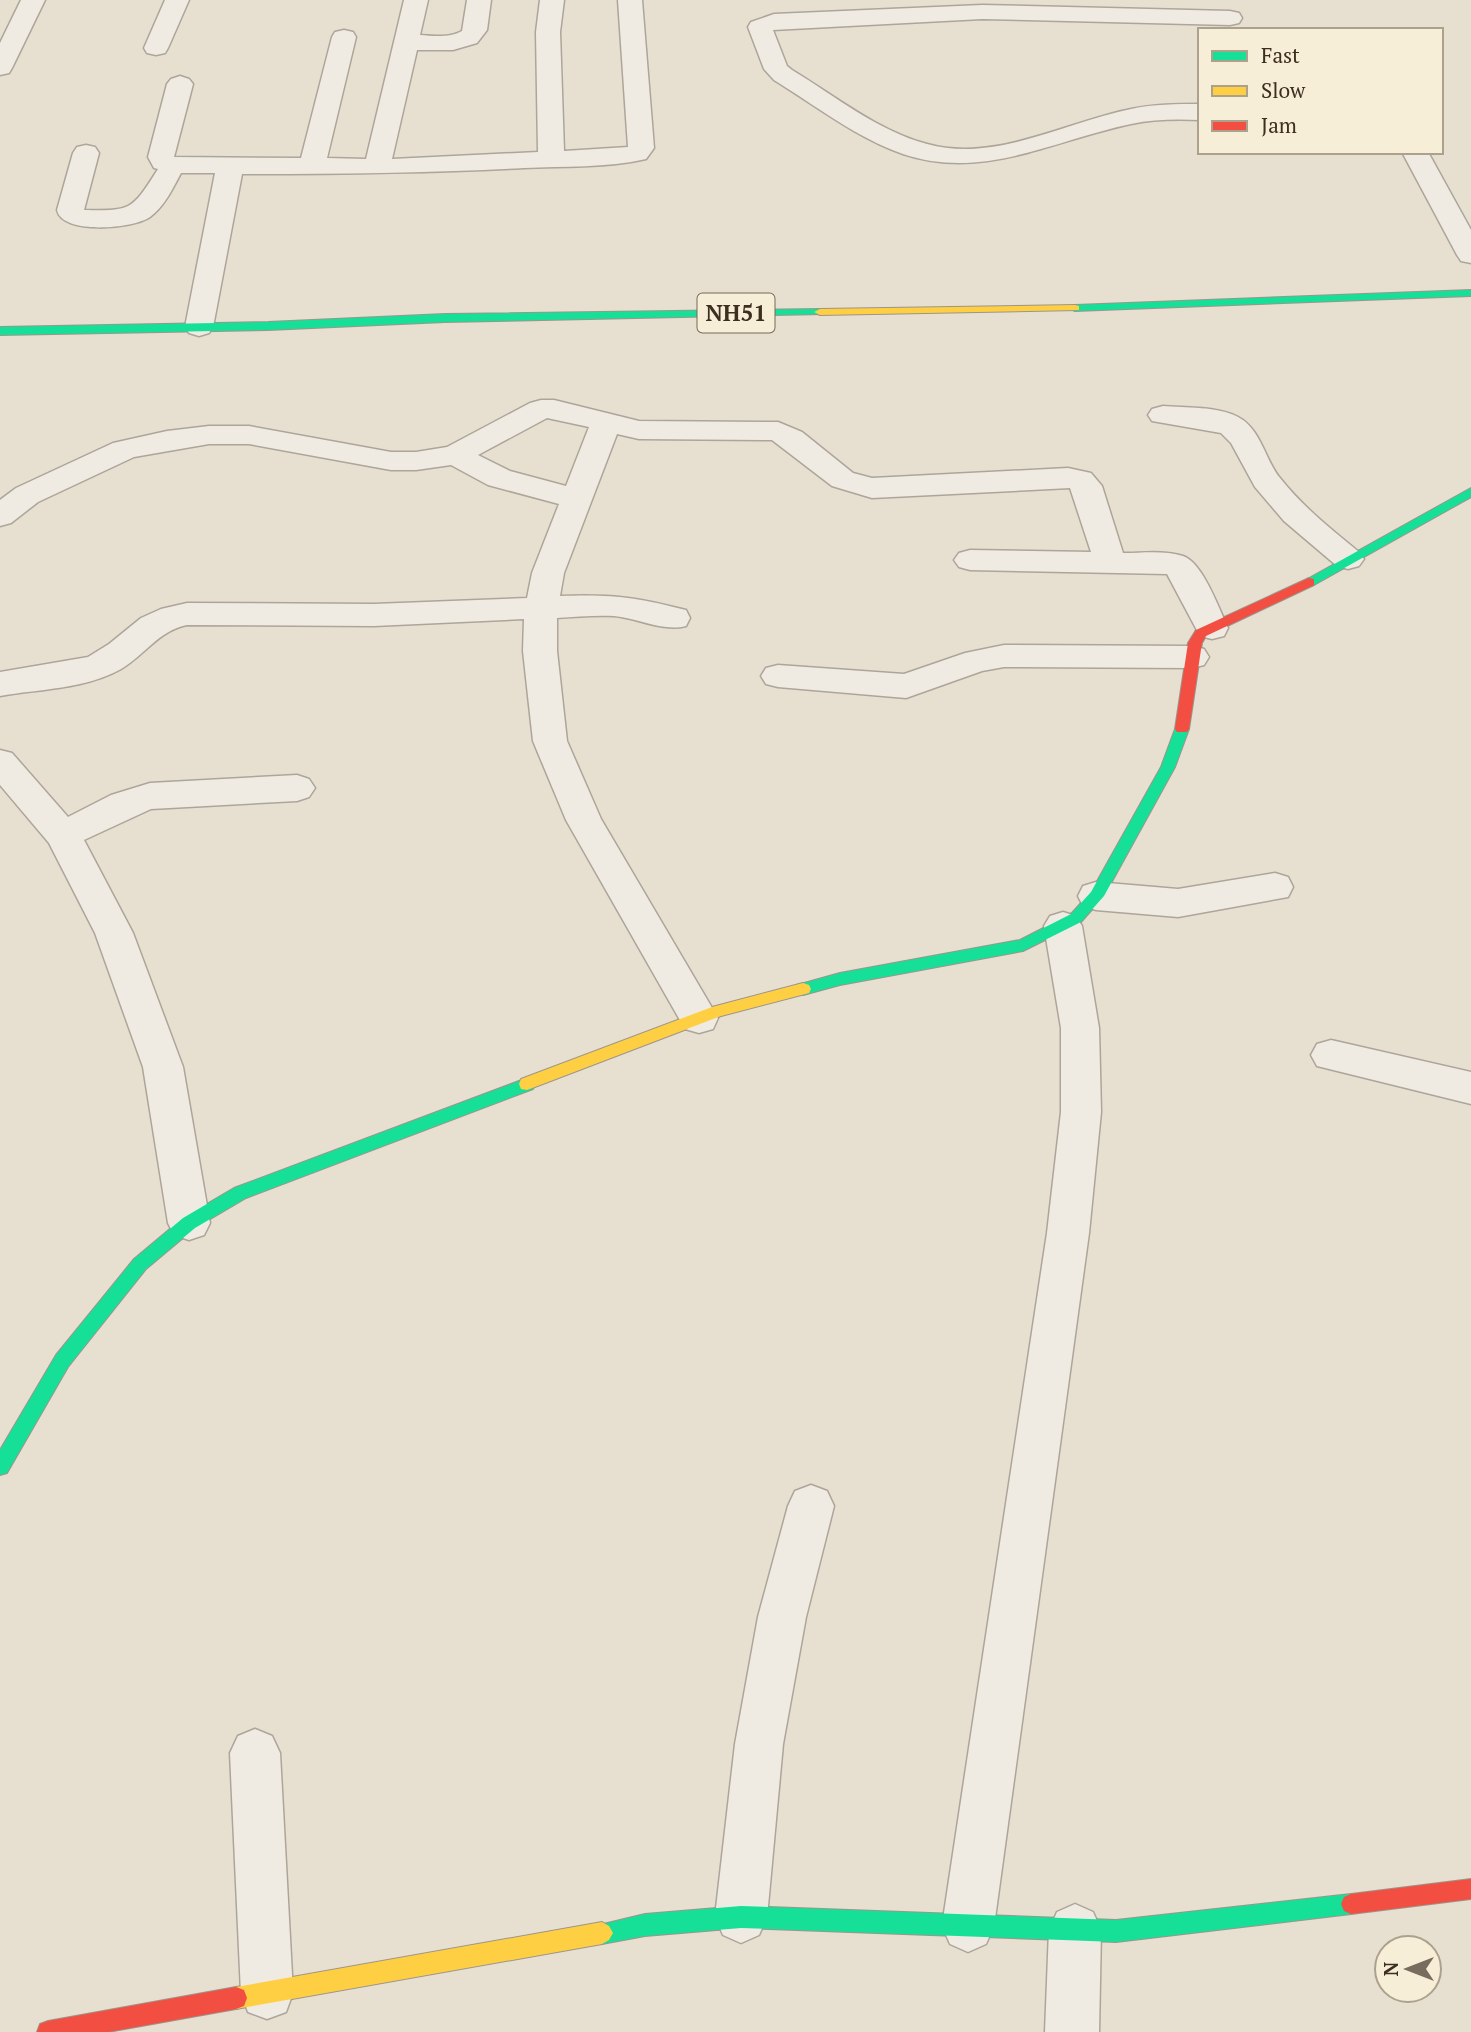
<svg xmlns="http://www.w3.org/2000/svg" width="1471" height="2032" font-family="'PT Serif',serif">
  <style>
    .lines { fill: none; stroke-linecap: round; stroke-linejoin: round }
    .street-casing { stroke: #ada599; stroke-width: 3 }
    .fast-casing { stroke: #9c958a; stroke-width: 2 }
    .slow-casing { stroke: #9c958a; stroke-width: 2 }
    .jam-casing { stroke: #9c958a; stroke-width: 2 }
    .street { fill: #efebe3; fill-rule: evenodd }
    .fast { fill: #16e098; fill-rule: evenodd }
    .slow { fill: #ffcf43; fill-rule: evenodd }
    .jam { fill: #f24e42; fill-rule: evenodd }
    .labels { text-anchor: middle; stroke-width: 6; stroke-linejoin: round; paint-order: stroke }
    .shield { fill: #f7eed8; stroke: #756857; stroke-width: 2 }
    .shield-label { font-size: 23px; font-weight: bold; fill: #3d2e20 }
  </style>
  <rect width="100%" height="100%" fill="#e7e0d1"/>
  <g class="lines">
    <defs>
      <g id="street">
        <polygon points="21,0 45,0 12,68 9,73 0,75 0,43"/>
        <polygon points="165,0 189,0 168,48 165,53 156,55 147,53 144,48"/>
        <path d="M404,0H428L420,35C433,36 450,38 462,31L467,0H491L487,30L477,43L453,50H417L392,159L538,152L536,32L540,0H564L560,32L564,151L628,147L618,0H642L654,148L646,159C607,168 564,166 524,168C430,173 336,174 242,174L213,327L209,333L199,336L189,333L185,327L215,173H181C173,188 164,207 150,217C133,229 62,235 57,210L73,153L77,147L86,145L95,147L99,153L84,210C132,211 132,210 158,169L154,168L148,157L167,84L171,79L180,76L189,79L193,84L174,157L301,158L332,37L335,32L344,30L353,32L356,37L327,158L366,159Z"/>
        <path d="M982,5L1230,11L1239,13L1242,18L1239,23L1230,25L982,19L773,30L787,66L792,70C835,96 878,131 927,144C995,163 1066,122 1131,109C1153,104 1177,104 1200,104V120C1177,119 1154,119 1131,124C1054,140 983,181 903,154C857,138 816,106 774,80L764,69L748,27L751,22L774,14Z"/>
        <polygon points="1402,152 1428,152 1471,230 1471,263 1461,261 1457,255"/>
        <path d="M541,400H554L639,421L778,422L802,432L853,473L872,478L1068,468L1091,473L1102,486L1123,553C1142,553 1165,550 1183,556C1203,563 1219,609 1228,628L1224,636L1212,639L1200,636L1167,574L970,570L959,567L954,560L959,553L970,550L1091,552L1070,488L872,498L832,486L772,440L639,439L617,434L564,573L560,596C611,594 636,597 686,610L690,618L686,626C663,632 637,618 614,616C595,615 576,617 557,618V651L567,741L601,819L718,1018L713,1029L699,1033L685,1029L566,820L533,741L523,651L524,619L374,626L187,625C158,631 145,655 121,669C86,689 39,689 0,696V672L88,657L109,644L141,618L161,609L187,603L374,604L527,598L532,573L559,504L488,485L451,465L416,470H391L249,444H209L134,457L38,502L11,523L0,526V500L16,488L113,443L167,431L209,426H249L391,452H416L447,447L530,403ZM547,418L589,427L566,486L510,471L478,455Z"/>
        <path d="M1163,406C1185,408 1218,406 1238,417C1261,429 1265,460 1280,478C1303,507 1331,529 1359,552L1364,559L1359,566L1348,569L1337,566L1284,521L1255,487L1231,443L1221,433L1152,421L1148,415L1152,409Z"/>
        <polygon points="1004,645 1192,646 1204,649 1209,657 1204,665 1192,668 1004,667 982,671 906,698 778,687 766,684 761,676 766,668 778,665 904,674 965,653"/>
        <polygon points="0,750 12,753 68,817 111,795 150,783 297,775 309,779 315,788 309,797 297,801 151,809 84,840 133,933 183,1067 210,1223 204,1235 189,1240 174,1235 168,1223 143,1067 95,933 49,843 0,785"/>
        <polygon points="1275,873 1288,877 1293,887 1288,897 1178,917 1096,910 1083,906 1078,896 1083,886 1096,882 1178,889"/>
        <polygon points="1063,912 1076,916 1082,926 1099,1028 1101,1112 1089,1233 994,1926 986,1944 968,1952 950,1944 942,1926 1047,1233 1061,1112 1061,1028 1044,926 1050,916"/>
        <polygon points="1331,1040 1471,1072 1471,1104 1317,1066 1311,1055 1317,1044"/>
        <polygon points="811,1485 827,1491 834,1506 806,1617 783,1744 767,1917 759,1935 741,1943 723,1935 715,1917 735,1744 758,1617 788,1506 795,1491"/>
        <polygon points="255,1729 272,1736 280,1753 293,1993 286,2012 267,2019 248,2012 241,1993 230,1753 238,1736"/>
        <polygon points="1075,1904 1093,1912 1101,1930 1099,2032 1045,2032 1049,1930 1057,1912"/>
      </g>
      <g id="fast">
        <polygon points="1471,290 1471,296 1075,311 1069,308 1075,305"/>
        <polygon points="820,309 824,310 824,314 445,322 268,330 0,335 0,327 268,322 445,314"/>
        <polygon points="1471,488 1471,497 1314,585 1304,585 1302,582"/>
        <polygon points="1182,724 1189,729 1175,767 1104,896 1081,922 1023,951 840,985 803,995 797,993 795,989 797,985 840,973 1020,940 1071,914 1091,892 1161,767 1175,729"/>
        <polygon points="527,1078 533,1079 535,1084 533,1089 246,1198 195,1228 146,1269 68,1367 7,1473 0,1475 0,1450 56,1355 134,1259 183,1218 234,1188"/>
        <polygon points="1351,1894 1358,1897 1361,1904 1358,1911 1351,1914 1116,1942 741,1928 645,1936 602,1944 595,1940 591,1933 595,1926 645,1914 741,1906 1116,1920"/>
      </g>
      <g id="slow">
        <polygon points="1075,305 1079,306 1079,310 820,315 814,312 820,309"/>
        <polygon points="803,983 809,985 811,989 809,993 721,1016 527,1090 521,1089 519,1084 521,1079 712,1007"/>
        <polygon points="602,1922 609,1926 613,1933 609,1940 602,1944 236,2009 228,2006 225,1998 228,1990 236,1987"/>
      </g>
      <g id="jam">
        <polygon points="1309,578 1314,579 1314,585 1206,636 1202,643 1189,729 1187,732 1177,732 1175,729 1188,643 1196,630"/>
        <polygon points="1471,1879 1471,1899 1351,1914 1344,1911 1341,1904 1344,1897 1351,1894"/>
        <polygon points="236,1987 244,1990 247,1998 244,2006 236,2009 108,2032 37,2032 40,2024 48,2021"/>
      </g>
    </defs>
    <use href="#street" class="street-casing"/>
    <use href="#fast" class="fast-casing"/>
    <use href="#slow" class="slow-casing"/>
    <use href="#jam" class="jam-casing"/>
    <use href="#street" class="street"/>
    <use href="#fast" class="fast"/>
    <use href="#slow" class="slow"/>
    <use href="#jam" class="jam"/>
  </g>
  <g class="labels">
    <rect class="shield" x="697.5" y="293.5" width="77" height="39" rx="5"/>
    <g class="shield-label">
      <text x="736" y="321">NH51</text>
    </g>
  </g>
  <rect x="1198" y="28" width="245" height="126" fill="#f7eed8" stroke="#ada18e" stroke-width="2"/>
  <rect x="1212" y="51" width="35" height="10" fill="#16e098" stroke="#ada18e" stroke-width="2"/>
  <text x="1261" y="63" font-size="21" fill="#3d2e20">Fast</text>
  <rect x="1212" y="86" width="35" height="10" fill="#ffcf43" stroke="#ada18e" stroke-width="2"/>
  <text x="1261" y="98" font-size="21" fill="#3d2e20">Slow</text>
  <rect x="1212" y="121" width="35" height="10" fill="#f24e42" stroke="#ada18e" stroke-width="2"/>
  <text x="1261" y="133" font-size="21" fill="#3d2e20">Jam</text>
  <g transform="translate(1408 1969) rotate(270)"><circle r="33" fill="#f7eed8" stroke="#ada18e" stroke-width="2"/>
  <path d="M0-5L12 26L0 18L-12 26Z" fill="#786c5e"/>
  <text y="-10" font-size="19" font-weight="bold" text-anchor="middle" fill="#3d2e20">N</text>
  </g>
</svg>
